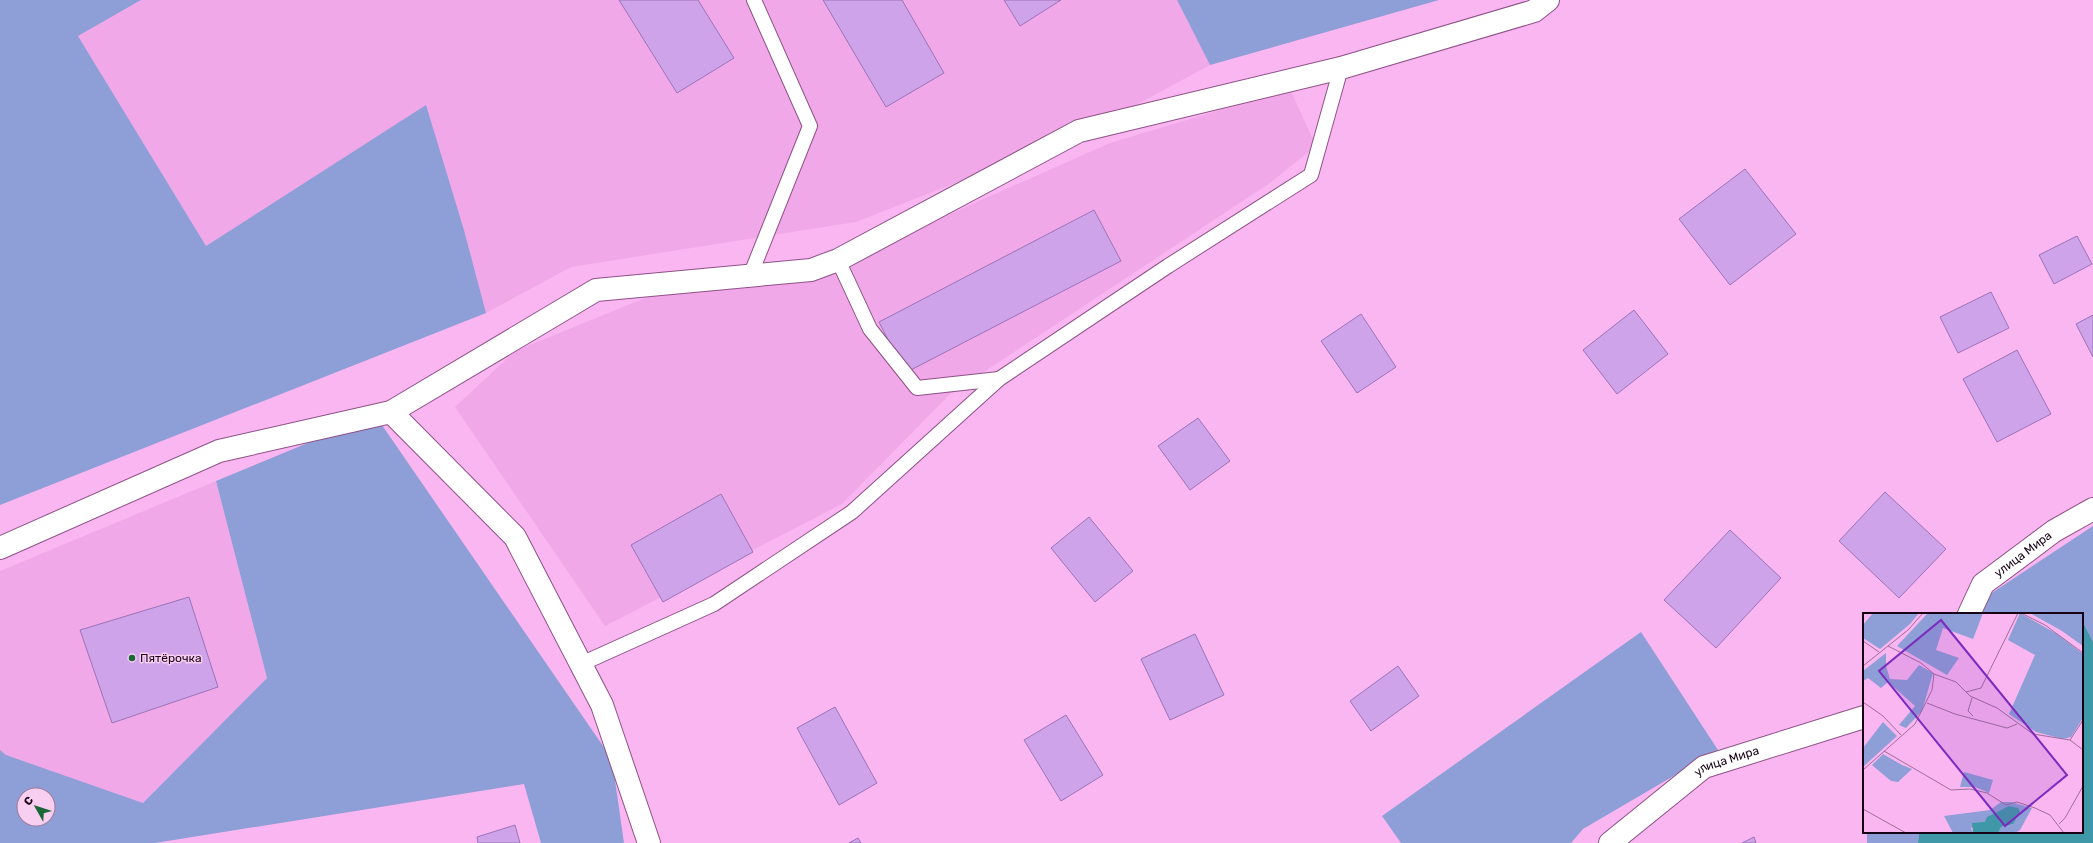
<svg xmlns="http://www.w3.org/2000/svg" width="2093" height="843" font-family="Rubik,sans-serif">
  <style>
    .built { fill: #f1a8e8 }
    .green { fill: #8e9ed6; fill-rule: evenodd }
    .water { fill: #3f98a8 }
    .building { fill: #cea3ea; stroke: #9c73b7 }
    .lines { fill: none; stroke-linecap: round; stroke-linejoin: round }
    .lane-casing { stroke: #8e5187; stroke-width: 16 }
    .street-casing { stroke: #8e5187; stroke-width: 24 }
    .lane { stroke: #fff; stroke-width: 14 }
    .street { stroke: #fff; stroke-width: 22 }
    .poi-dot { fill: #1a6736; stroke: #f8cef1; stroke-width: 1.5 }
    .labels { text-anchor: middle; stroke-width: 3; stroke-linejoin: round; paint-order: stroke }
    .street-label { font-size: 12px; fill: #170215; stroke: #f8cef1 }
    .poi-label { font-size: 12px; fill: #170215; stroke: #f8cef1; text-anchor: start }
    .inset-road { fill: none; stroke: #9f6e99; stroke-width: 1 }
    .view { fill: #7b2cbf; fill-opacity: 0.15; stroke: #7b2cbf; stroke-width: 2 }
    .inset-edge { fill: none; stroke: #170215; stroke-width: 2 }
  </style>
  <rect width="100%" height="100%" fill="#fab6f1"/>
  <g class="built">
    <polygon points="141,0 1177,0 1210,65 1134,106 1050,146 856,222 571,267 486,313 464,230 426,106 206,246 78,36"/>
    <polygon points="1290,89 1316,146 1270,183 949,395 842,504 605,626 455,407 515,351 655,294 824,270 1110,143"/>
    <polygon points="216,481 267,678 143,803 6,755 0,750 0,571"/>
  </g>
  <g class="green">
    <polygon points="0,0 141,0 78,36 206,246 426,105 464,230 486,313 0,505"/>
    <polygon points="1177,0 1439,0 1210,65"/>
    <path d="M375,415L612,759L624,843H541L524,784L155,843H0V750L6,755L143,803L267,678L216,481ZM24,795H48V819H24Z"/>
    <polygon points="2093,526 2093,642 2084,624 2082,623 2082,614 2039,614 2030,612 2028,614 1960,614"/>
    <polygon points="1641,632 1718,750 1583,829 1571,843 1401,843 1382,816"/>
    <polygon points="1867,832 1919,832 1918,843 1867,843"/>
  </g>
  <polygon class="water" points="2082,623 2084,624 2093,642 2093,843 1918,843 1919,832 2082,832"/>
  <g class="building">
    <polygon points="619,0 698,0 734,58 677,93"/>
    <polygon points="823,0 902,0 944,73 886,107"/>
    <polygon points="1004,0 1061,0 1020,26"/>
    <polygon points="1745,169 1796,234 1730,285 1679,219"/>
    <polygon points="1094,210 1121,261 905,373 879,322"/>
    <polygon points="2077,236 2092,264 2054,284 2039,255"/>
    <polygon points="1991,292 2009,328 1958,353 1940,317"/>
    <polygon points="1634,310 1668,354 1617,394 1583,350"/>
    <polygon points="1361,314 1396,367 1357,393 1321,341"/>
    <polygon points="2093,315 2093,357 2076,324"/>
    <polygon points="2017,350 2051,414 1997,442 1963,379"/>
    <polygon points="1198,418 1230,461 1190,490 1158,446"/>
    <polygon points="1885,492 1946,549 1899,598 1839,541"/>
    <polygon points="721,494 753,552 663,602 631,545"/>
    <polygon points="1089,517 1133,571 1095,602 1051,548"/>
    <polygon points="1730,530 1781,578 1716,648 1664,600"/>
    <polygon points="189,597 218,687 112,723 80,630"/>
    <polygon points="1195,634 1224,695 1170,720 1141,659"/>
    <polygon points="1398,666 1419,696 1371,731 1350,701"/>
    <polygon points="835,707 877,783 839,805 797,728"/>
    <polygon points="1066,715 1103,775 1061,801 1024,740"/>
    <polygon points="515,825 520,843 478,843 477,837"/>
    <polygon points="1754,837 1756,843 1742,843"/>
    <polygon points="858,838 861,843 849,843"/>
  </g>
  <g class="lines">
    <defs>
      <g id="lane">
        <polyline points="838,260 870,329 917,388 999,379"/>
        <polyline points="750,276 810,126 754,0"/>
        <polyline points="581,664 714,604 852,512 999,379 1168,266 1311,175 1341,68"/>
      </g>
      <g id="street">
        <polyline points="391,412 515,537 602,705 649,843"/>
        <polyline points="0,548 219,451 391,412 596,290 811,270 838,260 1079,131 1341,68 1534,11 1548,0"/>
        <path id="s1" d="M1969,614L1983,584L2054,531L2093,509"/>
        <path id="s2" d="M1610,843L1704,767L1864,717"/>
      </g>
    </defs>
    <use href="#lane" class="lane-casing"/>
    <use href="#street" class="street-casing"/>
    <use href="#lane" class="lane"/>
    <use href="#street" class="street"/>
  </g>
  <circle class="poi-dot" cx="132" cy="658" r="4"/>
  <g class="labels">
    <g class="street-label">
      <text dy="4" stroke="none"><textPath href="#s1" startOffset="83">улица Мира</textPath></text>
      <text dy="4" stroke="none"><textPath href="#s2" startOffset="144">улица Мира</textPath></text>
    </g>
    <g class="poi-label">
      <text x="140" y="662">Пятёрочка</text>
    </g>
  </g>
  <g transform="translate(1863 613)">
    <rect width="220" height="220" fill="#fab6f1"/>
    <path d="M10,0H56L47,11L17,36L0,25V12ZM65,0H120L110,26L80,15L73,37L96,45L84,62L34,33ZM157,0L194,21L220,41V105L208,124L200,126L173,119L146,101L172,42L145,27ZM167,0H220V33L199,18ZM23,40V53L27,66L44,67L56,52L70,60L59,98L43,115L36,112L52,93L25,69L18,75L5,65L0,68V58ZM20,109L34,123L0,154V135ZM20,141L39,152L49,156L35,169L28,168L9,152ZM101,159L130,167L126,180L112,174H97ZM138,189H148L169,195L157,217L152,220H135L138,214L150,211L122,209L108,215L110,220H90L81,203L127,197Z" fill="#8e9ed6"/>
    <path d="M146,193L155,195L157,199L150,211L138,214L135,220H110L109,210L122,209L124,204Z" fill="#3f98a8"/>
    <path class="inset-road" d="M158,0L182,12L220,40M0,28L16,39M25,33L58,50L71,61L93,69L107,83L134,95L170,121L207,127L220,137M0,53L45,17L60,0M103,79L118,75L155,0M109,85L105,98L110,103M0,89L20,103L38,122M64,90L92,101L144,115L154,111M207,127L220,107M21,138L88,177L107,176L124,180L143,192L154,189L172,195L187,202L201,220M0,157L52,111L69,77L71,61M0,196L43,220M196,211L202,205L220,173"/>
    <path class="view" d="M78,7L204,162L142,213L16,58Z"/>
    <rect width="220" height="220" class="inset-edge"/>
  </g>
  <g transform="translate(36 807) rotate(309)"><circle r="19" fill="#f8cef1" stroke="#9e7c99"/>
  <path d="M0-3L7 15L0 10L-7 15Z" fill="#1a6736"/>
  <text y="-6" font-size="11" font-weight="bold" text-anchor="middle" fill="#170215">С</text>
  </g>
</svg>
